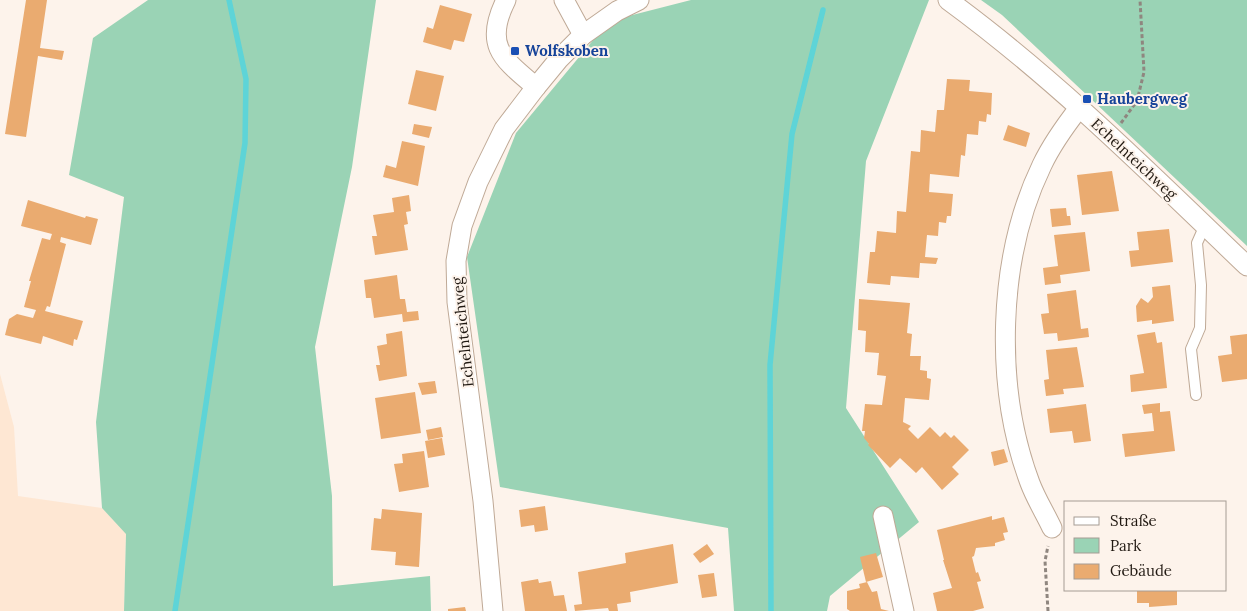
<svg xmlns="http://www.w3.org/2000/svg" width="1247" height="611" font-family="Lora,serif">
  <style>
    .built { fill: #fee7d3 }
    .green { fill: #9ad3b5 }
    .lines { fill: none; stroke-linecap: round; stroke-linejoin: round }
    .stream { stroke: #5ed4d7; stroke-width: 5.5 }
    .building { fill: #eaab70 }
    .lane-casing { stroke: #bfa996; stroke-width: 12 }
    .street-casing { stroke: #bfa996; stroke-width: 21 }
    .path { stroke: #8f867f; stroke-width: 3; stroke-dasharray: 4 2.5; stroke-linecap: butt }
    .lane { stroke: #fff; stroke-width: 10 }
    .street { stroke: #fff; stroke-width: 19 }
    .transit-dot { fill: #1a4fb4; stroke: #fdf3eb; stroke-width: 2 }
    .labels { text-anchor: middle; stroke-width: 4; stroke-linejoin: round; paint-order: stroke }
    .transit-label { font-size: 15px; font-weight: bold; fill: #164399; stroke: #fdf3eb; text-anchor: start }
    .street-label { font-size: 15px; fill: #211912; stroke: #fdf3eb }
  </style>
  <rect width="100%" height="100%" fill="#fdf3eb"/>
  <polygon class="built" points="0,374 14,427 18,496 102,508 126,533 124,611 0,611"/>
  <g class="green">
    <polygon points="148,0 376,0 352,167 315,347 332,496 333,586 430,576 431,611 124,611 126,534 102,508 96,422 124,197 69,175 93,38"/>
    <polygon points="691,0 929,0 866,161 846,408 919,522 830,596 827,611 734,611 728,528 500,487 467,257 516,133 609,21"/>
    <polygon points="981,0 1247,0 1247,246 1002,15"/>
  </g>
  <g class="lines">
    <g class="stream">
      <polyline points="175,611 245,143 246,79 229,0"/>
      <polyline points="771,611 770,365 792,134 823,10"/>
    </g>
  </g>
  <g class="building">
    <polygon points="26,0 47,0 40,48 64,51 62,60 38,56 26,137 5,134"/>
    <polygon points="440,5 472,14 464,42 454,40 451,50 423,42 427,27 433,29"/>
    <polygon points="416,70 444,76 436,111 408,104"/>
    <polygon points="947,79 970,80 969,91 992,93 991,115 987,114 986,122 979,121 978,135 967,134 965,156 961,155 959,177 930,174 929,192 953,194 951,216 947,216 946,223 939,222 938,236 927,235 925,257 938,258 936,264 920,263 919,278 891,276 890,285 867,283 870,252 875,252 877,231 896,233 897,211 906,212 911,151 920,152 921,130 935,132 937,110 944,110"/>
    <polygon points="414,124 432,127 429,138 412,134"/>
    <polygon points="1008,125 1030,133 1026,147 1003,140"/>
    <polygon points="402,141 425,146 418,186 383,177 386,165 396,168"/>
    <polygon points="1112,171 1119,211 1082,215 1077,175"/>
    <polygon points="409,195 411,211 406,212 408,224 404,225 408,250 375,255 372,236 377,236 373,215 394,212 392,198"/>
    <polygon points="28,200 85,218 86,216 98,219 91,245 61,237 60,242 66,244 50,307 47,306 45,311 83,321 77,340 74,339 73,346 43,336 41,344 5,335 9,319 17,314 33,318 36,310 24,307 31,281 29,281 42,238 50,240 52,234 21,226"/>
    <polygon points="1066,208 1067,216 1070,216 1071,225 1052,227 1050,209"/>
    <polygon points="1169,229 1173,262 1131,267 1129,251 1139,250 1137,232"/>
    <polygon points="1085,232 1090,271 1060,275 1061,283 1045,285 1043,268 1058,266 1054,235"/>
    <polygon points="397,275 400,299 405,299 407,312 418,311 419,320 403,322 402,314 374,318 371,298 366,298 364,280"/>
    <polygon points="1170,285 1174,321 1152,324 1152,320 1137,322 1136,306 1141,298 1148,303 1153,297 1152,287"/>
    <polygon points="1076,290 1081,329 1088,328 1089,337 1058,341 1057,333 1044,334 1041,314 1049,313 1047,294"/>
    <polygon points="859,299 910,303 907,333 912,334 910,356 921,356 920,370 927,371 927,378 931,379 929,400 905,398 903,422 911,426 908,429 918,439 930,427 940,437 945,432 951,438 954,435 969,450 952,467 959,474 942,490 922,467 916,473 900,458 890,468 868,445 869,444 864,438 865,431 862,431 865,404 882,405 886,376 877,375 879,353 865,352 866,331 858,330"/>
    <polygon points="402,331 407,376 379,381 376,365 380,365 377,346 387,344 386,334"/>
    <polygon points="1155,332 1157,343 1162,342 1167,388 1131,392 1130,375 1144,373 1137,335"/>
    <polygon points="1247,334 1247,379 1222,382 1218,356 1232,354 1230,336"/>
    <polygon points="1077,347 1084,387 1063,389 1064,394 1046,396 1044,380 1049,379 1046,350"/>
    <polygon points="435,381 437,393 422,395 418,383"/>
    <polygon points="415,392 421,433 381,439 375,398"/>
    <polygon points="1160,403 1160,412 1170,411 1175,451 1125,457 1122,434 1154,431 1152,413 1144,414 1142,405"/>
    <polygon points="1086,404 1091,441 1074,443 1072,431 1050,433 1047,409"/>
    <polygon points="441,427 443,437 428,440 426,430"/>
    <polygon points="442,438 445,455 428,458 425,441"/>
    <polygon points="1004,449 1008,462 994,466 991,452"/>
    <polygon points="424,451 429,487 399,492 394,464 403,463 402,454"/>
    <polygon points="545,506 548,530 535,532 534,525 521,527 519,510"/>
    <polygon points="382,509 422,513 419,567 395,565 396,552 371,550 374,518 381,519"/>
    <polygon points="992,516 992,520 1004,517 1008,532 1003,533 1005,540 995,543 995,546 976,548 974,556 972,557 976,573 978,572 981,581 977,582 984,608 973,611 937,611 933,593 952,588 943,560 944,560 937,530"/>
    <polygon points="673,544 678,583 630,592 631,602 617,604 618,611 609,611 608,608 575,611 574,605 582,604 578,572 626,563 625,553"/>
    <polygon points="707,544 714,554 700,563 693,554"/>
    <polygon points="876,553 883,577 866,582 860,557"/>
    <polygon points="714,573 717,596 702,598 698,575"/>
    <polygon points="538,579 539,583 551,581 554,596 564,595 567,611 525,611 521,582"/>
    <polygon points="867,582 872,592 877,591 881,609 889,611 850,611 847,609 847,591 860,588 859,584"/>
    <polygon points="1137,590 1177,590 1177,605 1149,607 1149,603 1137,603"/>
    <polygon points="465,607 466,611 448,611 448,609"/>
  </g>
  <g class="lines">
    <defs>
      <polyline id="lane" points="1196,395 1191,349 1200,328 1201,285 1197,243 1205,225"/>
      <g id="street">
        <path d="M506,0C483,46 503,59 536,87"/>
        <polyline points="564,0 583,35"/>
        <path d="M948,0C1056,79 1151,174 1247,266"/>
        <polyline points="883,516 904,611"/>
        <path d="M1052,528C1045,513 1036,499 1030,483C994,387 997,258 1042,165C1052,144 1065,126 1079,108"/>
        <polyline points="493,611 483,501 457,302 456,261 462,226 478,182 504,129 536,87 559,59 583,35 617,11 639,0"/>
      </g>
    </defs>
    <use href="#lane" class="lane-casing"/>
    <use href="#street" class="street-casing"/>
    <g class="path">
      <polyline points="1121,123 1137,101 1144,72 1140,0"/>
      <polyline points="1048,611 1045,561 1048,546"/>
    </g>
    <use href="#lane" class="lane"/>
    <use href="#street" class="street"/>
  </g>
  <g class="transit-dot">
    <rect x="510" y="46" width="10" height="10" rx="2.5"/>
    <rect x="1082" y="94" width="10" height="10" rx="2.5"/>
  </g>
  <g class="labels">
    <g class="transit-label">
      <text x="525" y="56">Wolfskoben</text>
      <text x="1097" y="104">Haubergweg</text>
    </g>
    <g class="street-label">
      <text transform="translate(1134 159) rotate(43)" y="5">Echelnteichweg</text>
      <text transform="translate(463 332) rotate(-96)" y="5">Echelnteichweg</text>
    </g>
  </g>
  <rect x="1064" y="501" width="162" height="90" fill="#fdf3eb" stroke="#a59c94"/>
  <rect x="1074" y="517" width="25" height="8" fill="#ffffff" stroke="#a59c94"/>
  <text x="1110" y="526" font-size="15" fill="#211912">Straße</text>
  <rect x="1074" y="538" width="25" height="15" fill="#9ad3b5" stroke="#a59c94"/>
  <text x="1110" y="551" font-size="15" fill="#211912">Park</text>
  <rect x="1074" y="564" width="25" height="15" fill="#eaab70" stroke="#a59c94"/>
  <text x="1110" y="576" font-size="15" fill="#211912">Gebäude</text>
</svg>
